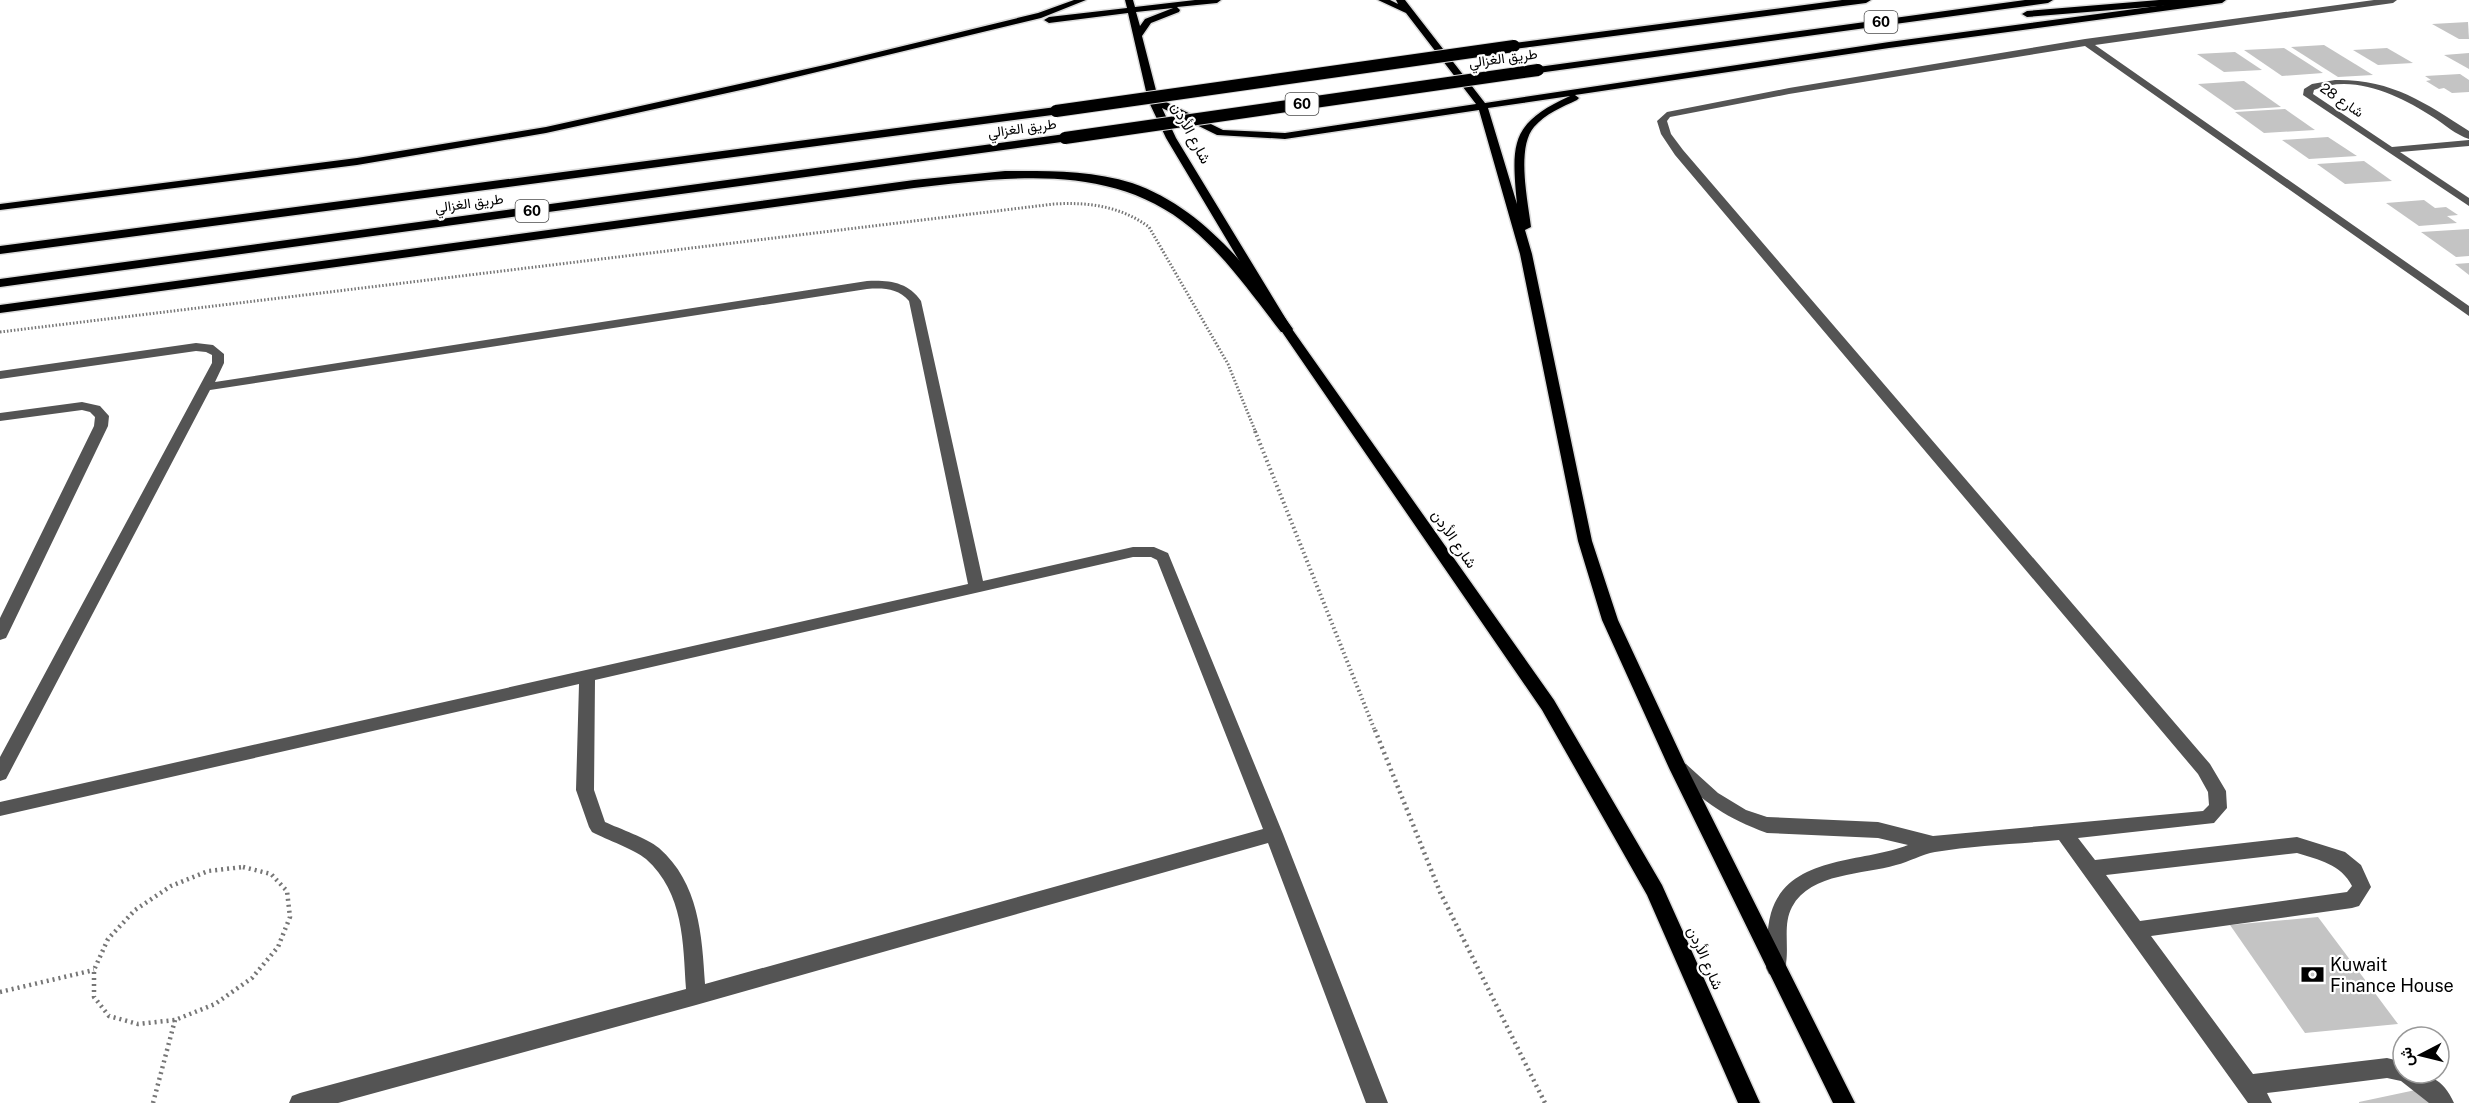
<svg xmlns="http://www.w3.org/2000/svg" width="2469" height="1103" font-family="'Public Sans',Vazirmatn,sans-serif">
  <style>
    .building { fill: #c4c4c4 }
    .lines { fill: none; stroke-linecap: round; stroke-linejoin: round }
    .major-casing { stroke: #dbdbdb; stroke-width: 3 }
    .highway-casing { stroke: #dbdbdb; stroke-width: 3 }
    .path-far2 { stroke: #767676; stroke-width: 3; stroke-dasharray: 1.5 2; stroke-linecap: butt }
    .path-far1 { stroke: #767676; stroke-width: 4; stroke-dasharray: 1.5 3; stroke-linecap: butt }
    .path { stroke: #767676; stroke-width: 4.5; stroke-dasharray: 2 4; stroke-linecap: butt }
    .minor { fill: #545454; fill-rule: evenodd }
    .major { fill: #000; fill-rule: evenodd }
    .highway { fill: #000; fill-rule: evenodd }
    .highway-bridge-casing { stroke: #dbdbdb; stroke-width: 14; stroke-linecap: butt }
    .highway-bridge { stroke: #000; stroke-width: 12 }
    .labels { text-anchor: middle; stroke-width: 4.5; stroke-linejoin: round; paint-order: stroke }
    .shield { fill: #fff; stroke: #4c4c4c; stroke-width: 1.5 }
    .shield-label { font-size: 14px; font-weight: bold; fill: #000 }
    .far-street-label { font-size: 14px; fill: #000; stroke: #fff }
    .street-label { font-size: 15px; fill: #000; stroke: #fff }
    .near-poi-label { font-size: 18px; fill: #000; stroke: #fff; text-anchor: start }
  </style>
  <rect width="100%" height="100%" fill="#fff"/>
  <g class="building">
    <polygon points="2468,22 2469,39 2459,39 2432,24"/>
    <polygon points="2324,45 2373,75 2338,77 2291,47"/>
    <polygon points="2284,48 2323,73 2282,76 2244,50"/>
    <polygon points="2387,48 2413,63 2378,65 2353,50"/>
    <polygon points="2235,52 2262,70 2224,72 2197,54"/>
    <polygon points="2469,53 2469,69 2444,55"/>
    <polygon points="2460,74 2469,80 2469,92 2452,93 2444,88 2439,89 2426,81 2431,80 2425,76"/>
    <polygon points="2244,81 2281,107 2235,110 2198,84"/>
    <polygon points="2285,109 2315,130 2264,133 2235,112"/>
    <polygon points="2328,137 2357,156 2309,159 2282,140"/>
    <polygon points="2364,161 2392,181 2345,184 2317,164"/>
    <polygon points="2424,200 2435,208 2446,207 2458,215 2447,216 2457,223 2419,226 2386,203"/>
    <polygon points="2469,229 2469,256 2456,257 2421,232"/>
    <polygon points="2469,263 2469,275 2455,264"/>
    <polygon points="2318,917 2398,1024 2305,1033 2230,925"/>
    <polygon points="2425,1088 2437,1103 2359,1103 2359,1102"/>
  </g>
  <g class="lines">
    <defs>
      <g id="major">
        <polygon points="1074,0 1086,0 1041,18 759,86 546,133 357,165 0,210 0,204 357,158 546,127 829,64 1038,13"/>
        <path d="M1125,0H1133L1135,7L1195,0H1221L1217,3L1177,7L1180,10L1179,12L1151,23L1142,36L1158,98L1223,130L1285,133L1476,104L1406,13L1378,0H1390L1398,4L1396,0H1405L1485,103L1889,42L2202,0H2226L2222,3L1889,48L1575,95L1579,98L1577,100C1562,107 1545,114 1534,127C1516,148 1528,201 1531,227L1525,230L1532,254L1592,541L1618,620L1687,768L1855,1103H1833L1669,768L1602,620L1578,541L1520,254L1479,110L1285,139L1217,135L1162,108L1176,138L1292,329L1554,700L1662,885L1760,1103H1738L1647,895L1542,710L1280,329L1166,138L1148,100L1128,13L1049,23L1044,20L1049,17L1127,8ZM1173,8L1145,19L1140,26L1136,12ZM1570,96C1511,123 1511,142 1517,204L1488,108Z"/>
      </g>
      <g id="highway">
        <polygon points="1842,0 1871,0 1866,3 1514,49 1508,46 1514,43"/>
        <polygon points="2025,0 2053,0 2048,3 1538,73 1532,70 1538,67"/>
        <polygon points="2159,0 2203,0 2198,3 2027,17 2022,14 2027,11"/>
        <polygon points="1056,107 1060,108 1060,114 0,254 0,246"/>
        <polygon points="1065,134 1069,135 1071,138 1069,141 0,287 0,279"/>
        <path d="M1005,171C1047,171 1091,170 1132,183C1202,207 1252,271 1293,329L1291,332H1281C1253,296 1226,257 1191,228C1112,162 1010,177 914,188L0,313V305L914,180Z"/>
      </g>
    </defs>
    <use href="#major" class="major-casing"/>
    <use href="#highway" class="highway-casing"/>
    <path class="path-far2" d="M0,332L1054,204C1089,202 1120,206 1149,227L1228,364L1256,433"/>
    <polyline class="path-far1" points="1255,431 1375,731"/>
    <g class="path">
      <polyline points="1375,730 1440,892 1545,1103"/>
      <polygon points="243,867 271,874 287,891 290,917 278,947 252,978 215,1004 175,1020 138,1024 109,1016 94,997 94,970 108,939 135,910 171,886 208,871"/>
      <polyline points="0,992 94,970"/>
      <polyline points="153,1103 175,1020"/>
    </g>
    <g class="minor">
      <path d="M2374,0H2397L2393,3L2095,45L2469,306V316L2085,46L1789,94L1670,117L1667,121L1671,134L1683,150L2210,764L2226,791L2227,808L2214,823L2078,838L2095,860L2297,837L2345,852L2361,865L2371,887L2359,906L2352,908L2151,936L2253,1074L2387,1058L2403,1062V1073C2428,1073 2443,1078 2454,1103H2429L2401,1081L2387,1078L2267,1093L2272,1103H2248L2059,840C2018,844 1976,845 1935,852C1922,854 1909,862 1896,865C1864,875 1811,872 1792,907C1781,927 1792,954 1783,974L1776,977L1769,974L1766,968C1767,950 1766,931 1771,913C1788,855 1863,863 1908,845L1878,838L1767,833C1726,818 1706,803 1674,774L1671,769L1674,764L1680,762L1686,764L1718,793L1746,810L1767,817L1878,822L1933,836L2203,811L2209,805L2208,792L2198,774L1675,155L1661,134L1657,121L1667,112L1789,88L2085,39ZM2297,853C2319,860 2341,864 2352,886L2347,892L2140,921L2106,875Z"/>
      <path d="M2335,80C2391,79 2424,102 2469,131V139C2456,135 2444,124 2433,117C2400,96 2354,73 2314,90L2313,94L2392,147L2469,140V146L2400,152L2469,198V206L2303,95L2304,89L2312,84Z"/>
      <path d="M867,281C889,280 908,282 921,301L983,581L1133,547H1154L1168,553L1283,834L1388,1103H1366L1268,843L696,1005L338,1103H289L292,1096L300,1093L686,989C683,943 684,893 646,859C634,849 607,840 592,832L589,827L576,790L579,684L0,816V802L968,584L909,301C898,288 883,288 867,289L210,390L6,779L0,781V757L212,363V355L206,352L196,351L0,379V371L196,343L213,345L224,354V363L215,382ZM1133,557H1151L1157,560L1263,829L705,984C702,935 699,883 659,848C647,838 620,829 605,822L594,790L595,680Z"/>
      <polygon points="82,402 100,406 109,416 108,426 8,634 6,638 0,640 0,618 94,426 95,417 90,412 82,410 0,421 0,413"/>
    </g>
    <use href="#major" class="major"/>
    <use href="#highway" class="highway"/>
    <defs>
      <g id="highway-bridge">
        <polyline points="1056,111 1514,46"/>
        <polyline points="1065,138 1538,70"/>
      </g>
    </defs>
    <use href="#highway-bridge" class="highway-bridge-casing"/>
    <use href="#highway-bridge" class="highway-bridge"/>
  </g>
  <defs>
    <symbol id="bank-bare" viewBox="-9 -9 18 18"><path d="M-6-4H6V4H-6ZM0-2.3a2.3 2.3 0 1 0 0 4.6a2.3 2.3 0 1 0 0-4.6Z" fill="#000" stroke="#fff" stroke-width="2.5" paint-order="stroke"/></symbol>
  </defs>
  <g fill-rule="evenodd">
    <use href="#bank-bare" x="2296" y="958" width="33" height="33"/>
  </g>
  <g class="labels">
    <g class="shield">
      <rect x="1864.5" y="11" width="33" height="22" rx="4.5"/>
      <rect x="1285.5" y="93" width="33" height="22" rx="4.5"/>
      <rect x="515.5" y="200" width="33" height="22" rx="4.5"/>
    </g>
    <g class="shield-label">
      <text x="1881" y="27">60</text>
      <text x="1302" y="109">60</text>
      <text x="532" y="216">60</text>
    </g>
    <g class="far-street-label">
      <text transform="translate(1503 58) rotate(-8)" y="5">طريق الغزالي</text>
      <text transform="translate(2342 100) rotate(34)" y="5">شارع 28</text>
      <text transform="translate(1022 128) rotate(-8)" y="5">طريق الغزالي</text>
      <text transform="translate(469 203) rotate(-8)" y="5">طريق الغزالي</text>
    </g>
    <g class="street-label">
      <text transform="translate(1191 133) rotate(62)" y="5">شارع الأردن</text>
      <text transform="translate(1454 539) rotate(55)" y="5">شارع الأردن</text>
      <text transform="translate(1705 958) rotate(66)" y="5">شارع الأردن</text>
    </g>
    <g class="near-poi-label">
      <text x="2330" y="971">Kuwait<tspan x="2330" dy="21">Finance House</tspan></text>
    </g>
  </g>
  <g transform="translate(2421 1055) rotate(263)"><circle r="28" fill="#ffffff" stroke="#999999" stroke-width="1.5"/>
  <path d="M0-4.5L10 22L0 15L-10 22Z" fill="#000000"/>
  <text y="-9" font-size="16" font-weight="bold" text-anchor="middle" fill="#000000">ش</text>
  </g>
</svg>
